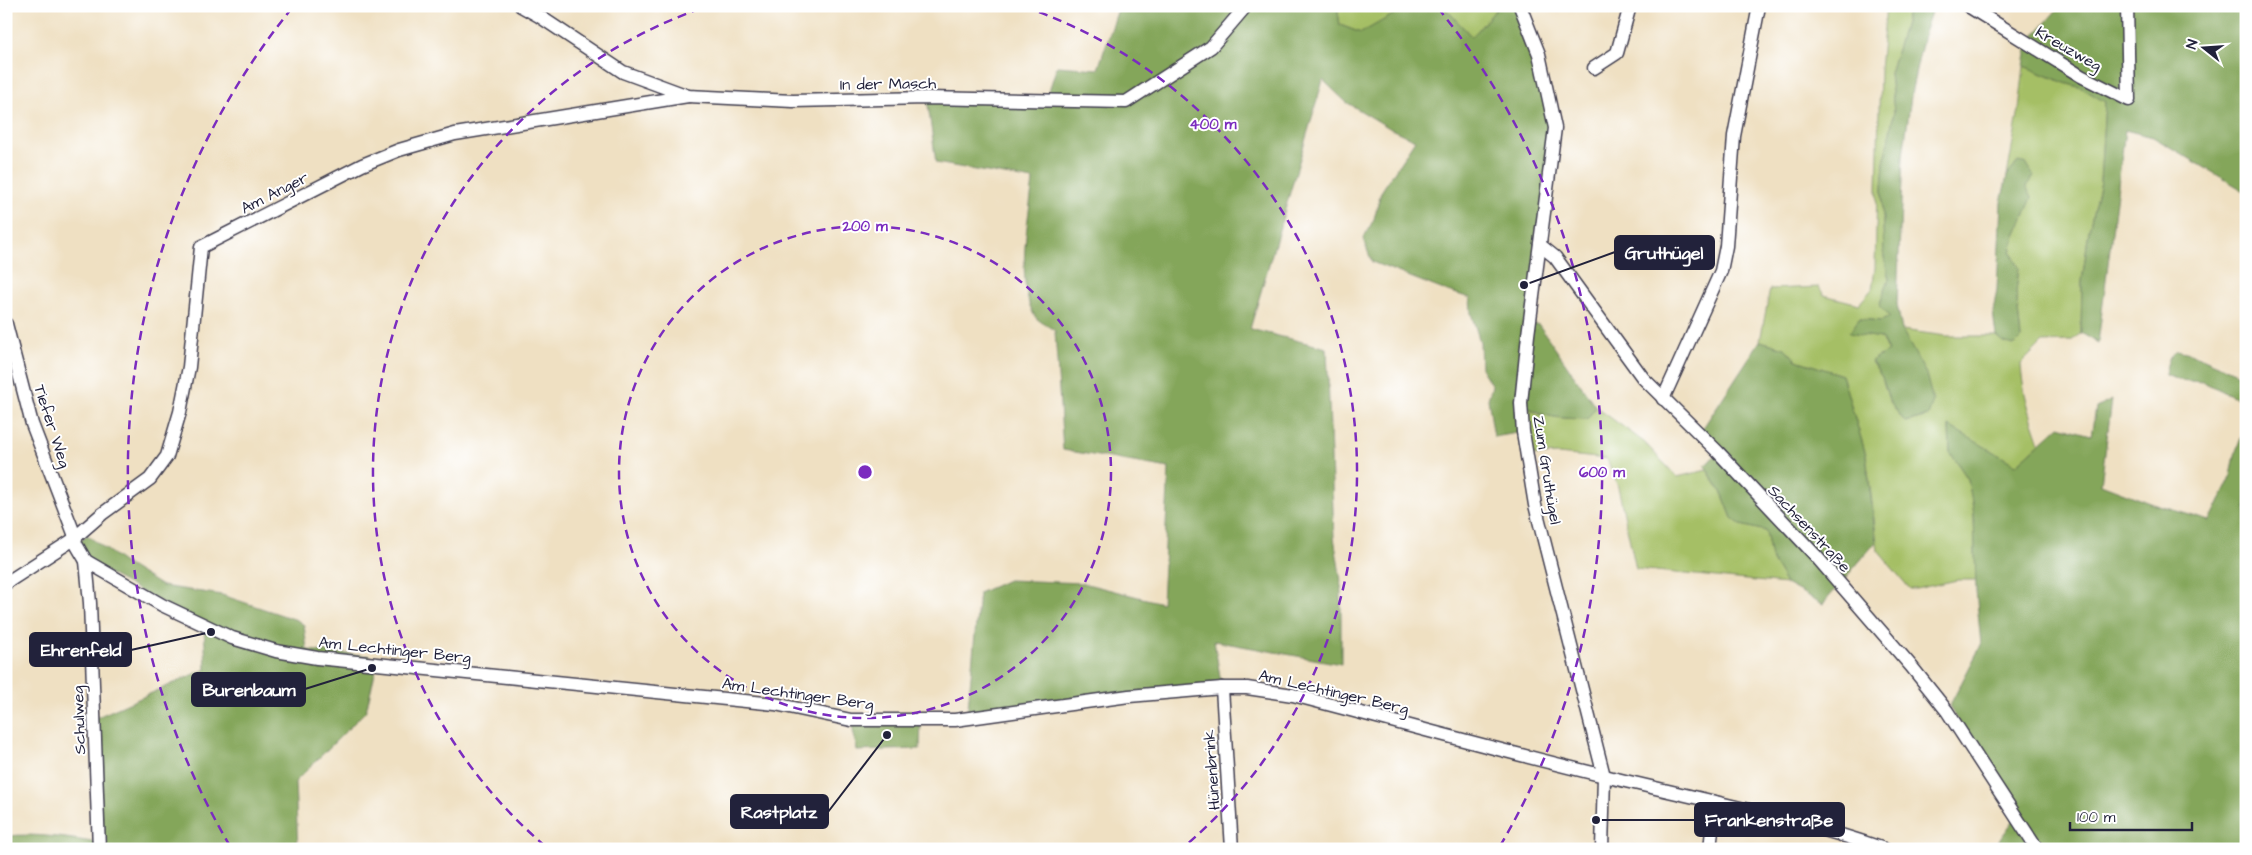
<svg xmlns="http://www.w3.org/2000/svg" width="2252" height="855" font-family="'Architects Daughter',sans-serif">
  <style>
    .green { fill: #a5bf65; stroke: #647050 }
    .forest { fill: #84a65a; stroke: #53644a }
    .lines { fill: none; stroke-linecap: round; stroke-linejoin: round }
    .minor-casing { stroke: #413e4f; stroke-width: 15 }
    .minor { stroke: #fff; stroke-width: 12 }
    .ring { fill: none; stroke: #7b2cbf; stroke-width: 2.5; stroke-dasharray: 9 6 }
    .labels { text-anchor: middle; stroke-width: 4; stroke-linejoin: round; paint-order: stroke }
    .street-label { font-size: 16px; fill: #22223b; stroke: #fff }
    .centre { fill: #7b2cbf; stroke: #fff; stroke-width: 2.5 }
    .ring-label { font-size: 15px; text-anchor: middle; font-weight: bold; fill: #7b2cbf; stroke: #fff; stroke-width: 4; stroke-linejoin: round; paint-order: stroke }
    .leader { fill: none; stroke: #22223b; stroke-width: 2 }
    .callout-dot { fill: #22223b; stroke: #fff; stroke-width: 2 }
    .callout { fill: #22223b; stroke: #22223b; stroke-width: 2 }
    .callout-label { font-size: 18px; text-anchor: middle; font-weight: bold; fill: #fff }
  </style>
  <rect width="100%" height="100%" fill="#fff"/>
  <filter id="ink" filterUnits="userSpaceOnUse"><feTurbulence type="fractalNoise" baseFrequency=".02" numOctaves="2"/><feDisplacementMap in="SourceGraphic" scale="10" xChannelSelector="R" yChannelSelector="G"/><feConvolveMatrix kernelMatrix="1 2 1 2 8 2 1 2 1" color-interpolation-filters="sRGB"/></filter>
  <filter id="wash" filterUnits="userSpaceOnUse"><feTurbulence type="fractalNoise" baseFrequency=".0096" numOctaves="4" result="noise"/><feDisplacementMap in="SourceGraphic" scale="20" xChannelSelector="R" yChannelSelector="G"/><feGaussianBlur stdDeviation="1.12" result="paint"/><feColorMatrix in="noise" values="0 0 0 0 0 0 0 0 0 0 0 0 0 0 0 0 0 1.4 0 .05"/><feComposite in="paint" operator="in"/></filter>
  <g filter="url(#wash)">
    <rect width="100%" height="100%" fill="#efe0c2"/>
    <g class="green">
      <polygon points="1337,6 1410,6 1361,33 1340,25"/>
      <polygon points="1443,6 1499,6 1472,37"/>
      <path d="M1886,6H1910L1890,73L1894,112L1884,163L1882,189L1884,257L1889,279L1879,306L1891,317L1881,321L1859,319L1850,333L1881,338L1888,351L1871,362L1882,377L1889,400L1905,422L1928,416L1925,374L1902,330L1946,336H1996L2004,342L2021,338L2016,292L2019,268L2011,252L2015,236L2025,214L2026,186L2018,162L2007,176L2019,109L2024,66L2065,83L2082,88L2105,102L2100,182L2089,230L2082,282L2081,333L2071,341L2043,342L2021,364C2022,391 2031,417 2040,443L2016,465L1949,427L1950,452L1968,479L1974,514L1976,580H1957L1916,589H1910L1878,551L1866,455L1842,375L1796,360L1785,348L1760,341L1770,289L1819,287L1824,295L1859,304L1872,289L1875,268L1880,70Z"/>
      <polygon points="1521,403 1538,414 1561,418 1587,419 1596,407 1644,442 1677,477 1707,470 1723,495 1732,518 1741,525 1766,531 1771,558 1786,584 1636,569 1618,487 1607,459 1558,454 1526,456"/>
    </g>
    <g class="forest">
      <path d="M1119,6H1337L1340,25L1361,33L1403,9L1410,6H1443L1472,37L1499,6H1520L1555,128L1530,323L1539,325L1596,407L1587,419C1559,418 1546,419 1521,403L1523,432L1494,437L1488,399L1492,386L1481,368L1480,342L1471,313L1470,298L1441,289L1372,262L1363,239L1374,219L1381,192L1415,140L1391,129L1346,102L1323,80L1250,329L1327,348L1334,537L1341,581V664L1214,641L1222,688L967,718L979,593L1008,580L1083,583L1162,603L1169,468L1063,450L1055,331C1049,326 1037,321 1034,315C1015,279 1029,219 1033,180L936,163L927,98L1046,100L1057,66L1098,69Z"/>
      <polygon points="1910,6 1933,6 1925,30 1912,89 1903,156 1897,304 1902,330 1926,374 1933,401 1928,416 1905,422 1889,400 1882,377 1871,361 1888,351 1881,338 1849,333 1859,319 1881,321 1890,317 1879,306 1889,279 1884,257 1882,189 1884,163 1894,112 1890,73"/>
      <polygon points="2060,6 2246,6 2246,192 2153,137 2125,130 2098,343 2081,333 2082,282 2089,230 2100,182 2105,102 2082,88 2065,83 2024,66 2028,43"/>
      <polygon points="2018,162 2027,164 2034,176 2026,186 2032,198 2015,236 2011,252 2019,268 2016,292 2021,338 2014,345 2003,342 1996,336 1993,312 1997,289 2001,202 2007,176"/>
      <polygon points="1760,341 1785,348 1796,360 1842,375 1866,455 1876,542 1823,604 1786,584 1771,558 1766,531 1741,525 1732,518 1723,495 1705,466 1718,452 1699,434"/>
      <path d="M2177,350L2190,353L2246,377V402L2203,382L2178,380L2166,375C2166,364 2168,358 2177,350Z"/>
      <polygon points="2112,400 2101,484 2153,504 2210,521 2230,479 2236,451 2246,425 2246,849 2044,849 1949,707 1981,645 1976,590 1974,514 1968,479 1950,452 1949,426 2016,465 2059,426 2091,435 2096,408"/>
      <path d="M87,535L123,562L162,586L222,595L297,620L304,625L307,650L370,656L377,664L366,711L295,782L298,849H6V836C38,833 67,838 99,843L95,718L206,669L204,626L86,561L76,544Z"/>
      <polygon points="851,720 921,721 920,749 857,751"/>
      <polygon points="2016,817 2037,849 1993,849"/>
    </g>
  </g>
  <g filter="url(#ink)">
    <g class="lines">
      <defs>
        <g id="minor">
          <polyline points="521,6 539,16 623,72 688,96 793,101 927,98 1126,102 1211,47 1246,6"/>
          <polyline points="1520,6 1539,54 1555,128 1528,335 1521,403 1523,432 1535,505 1604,776 1602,849"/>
          <polyline points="1968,6 2081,76 2129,100 2127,6"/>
          <polyline points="1594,68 1617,53 1630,6"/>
          <polyline points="1540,245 1555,257 1643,378 1718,452 1815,555 1911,666 1947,711 2037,849"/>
          <path d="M6,324L32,424L75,536L76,544L86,561L162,605L232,638L276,651L317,658L775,704L851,720H955L1129,696L1222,688H1247L1293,695C1397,722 1501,751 1605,776C1698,799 1793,817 1884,849"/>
          <polyline points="1663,399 1721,271 1726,246 1734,136 1759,6"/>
          <polyline points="86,561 90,603 99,849"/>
          <polyline points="6,583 71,541 102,514 150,479 167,456 180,412 189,367 201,247 362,165 399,150 455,134 688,96"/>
          <polyline points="1222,688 1232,849"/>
          <polyline points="1710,849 1715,802"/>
        </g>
      </defs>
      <use href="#minor" class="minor-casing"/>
      <use href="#minor" class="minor"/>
    </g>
  </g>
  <g class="ring">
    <circle cx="865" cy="472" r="246"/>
    <path d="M545 846A492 492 0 0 1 705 7M1025 7A492 492 0 0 1 1185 846"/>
    <path d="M230 846A737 737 0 0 1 292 8M1438 8A737 737 0 0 1 1500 846"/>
  </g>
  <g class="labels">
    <g class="street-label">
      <text transform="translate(2069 48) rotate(30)" y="6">Kreuzweg</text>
      <text transform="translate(888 83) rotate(-1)" y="6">In der Masch</text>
      <text transform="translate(274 192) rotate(-27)" y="6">Am Anger</text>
      <text transform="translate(53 426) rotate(72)" y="6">Tiefer Weg</text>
      <text transform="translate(1548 470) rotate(81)" y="6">Zum Gruthügel</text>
      <text transform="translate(1810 528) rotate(47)" y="6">Sachsenstraße</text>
      <text transform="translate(395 649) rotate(6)" y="6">Am Lechtinger Berg</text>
      <text transform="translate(1334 691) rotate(13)" y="6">Am Lechtinger Berg</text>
      <text transform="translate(798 693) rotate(8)" y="6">Am Lechtinger Berg</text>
      <text transform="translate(78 720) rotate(-92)" y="6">Schulweg</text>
      <text transform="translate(1211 770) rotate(-94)" y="6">Hünenbrink</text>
    </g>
  </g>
  <circle cx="865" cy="472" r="8" class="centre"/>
  <g class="ring-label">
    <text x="1213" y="129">400 m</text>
    <text x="865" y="231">200 m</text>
    <text x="1602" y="477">600 m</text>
  </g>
  <path class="leader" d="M1524 285L1615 252M211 632L131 650M372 668L305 689M887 735L828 812M1596 820L1695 820"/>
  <g class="callout-dot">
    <circle cx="1524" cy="285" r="5"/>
    <circle cx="211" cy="632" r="5"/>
    <circle cx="372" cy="668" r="5"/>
    <circle cx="887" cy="735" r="5"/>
    <circle cx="1596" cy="820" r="5"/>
  </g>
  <g class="callout">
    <rect x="1615" y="236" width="99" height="33" rx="5"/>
    <rect x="30" y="633" width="101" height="33" rx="5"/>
    <rect x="192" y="673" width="113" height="33" rx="5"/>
    <rect x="731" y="795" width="97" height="33" rx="5"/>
    <rect x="1695" y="803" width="149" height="33" rx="5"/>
  </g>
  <g class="callout-label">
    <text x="1664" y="259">Gruthügel</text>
    <text x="81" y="656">Ehrenfeld</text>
    <text x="249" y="696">Burenbaum</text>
    <text x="779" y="818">Rastplatz</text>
    <text x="1769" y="826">Frankenstraße</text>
  </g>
  <rect width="2252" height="855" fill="none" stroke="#fff" stroke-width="25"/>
  <g transform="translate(2204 48) rotate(287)" stroke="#ffffff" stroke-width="4" paint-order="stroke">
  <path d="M0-4L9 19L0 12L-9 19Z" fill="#22223b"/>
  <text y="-8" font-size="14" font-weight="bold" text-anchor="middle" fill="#22223b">N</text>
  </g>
  <path d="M2070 822v8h122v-8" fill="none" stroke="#22223b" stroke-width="2.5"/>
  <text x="2077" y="822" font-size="15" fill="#22223b" stroke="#ffffff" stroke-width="4" paint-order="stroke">100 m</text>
</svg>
